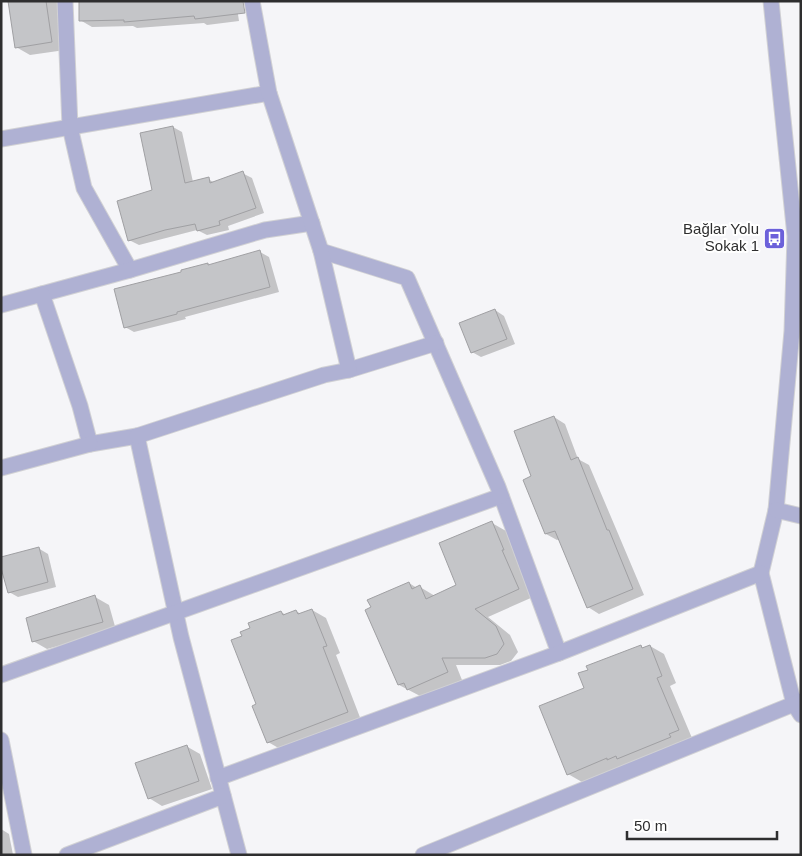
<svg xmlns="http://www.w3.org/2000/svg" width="802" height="856" font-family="Helvetica,sans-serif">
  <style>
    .shadow { fill: #0003 }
    .building { fill: #c4c5c8; stroke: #a0a0a3 }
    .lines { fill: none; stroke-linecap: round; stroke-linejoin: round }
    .minor-casing { stroke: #d1d1d4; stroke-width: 17 }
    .minor { stroke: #afb1d3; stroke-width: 15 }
    .labels { text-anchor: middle; stroke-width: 4; stroke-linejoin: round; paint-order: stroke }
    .poi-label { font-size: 15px; fill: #2e2e2f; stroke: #fff; text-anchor: end }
  </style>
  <rect width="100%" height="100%" fill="#f5f5f8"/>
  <g class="shadow">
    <polygon points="9,1 58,1 65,50 30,55 16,47"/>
    <polygon points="236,1 239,21 207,25 204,23 137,28 133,26 92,27 80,20"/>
    <polygon points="173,127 182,132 193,182 208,179 215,183 242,173 252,178 264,213 228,226 229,230 207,235 197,230 139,245 129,240 154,191"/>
    <polygon points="260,252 269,257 279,292 185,317 186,319 134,332 125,327 183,273 208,264 210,266"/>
    <polygon points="495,310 504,316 515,344 481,357 472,352"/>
    <polygon points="554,417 565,424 578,459 589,465 644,595 599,614 588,607 560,539 557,540 546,534 533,477"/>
    <polygon points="492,523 506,531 517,558 516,558 533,597 488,617 510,635 518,652 511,661 500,665 456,665 462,680 422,697 399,685 366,611 409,583 417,588 420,587 435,596 458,586"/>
    <polygon points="38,548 48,554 56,587 18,597 9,592"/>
    <polygon points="95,597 109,605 116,630 47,649 33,641"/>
    <polygon points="312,610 326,618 340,653 336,655 361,720 282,750 268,742 243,636 281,612 286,615 296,611 301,614"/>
    <polygon points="640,646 644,649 650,646 664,654 676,683 670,686 692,738 582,782 568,774 585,688"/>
    <polygon points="186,746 200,754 212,789 162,806 149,798"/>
    <polygon points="1,829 9,834 13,855 1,855"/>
  </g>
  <g class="building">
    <polygon points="8,1 46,1 52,42 15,48"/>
    <polygon points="79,1 243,1 245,13 195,19 194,16 124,22 124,20 79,21"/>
    <polygon points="173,126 185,183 209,177 210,183 243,171 256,208 219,221 220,225 197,231 195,224 165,230 128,241 117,201 152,190 140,133"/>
    <polygon points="260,250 270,287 177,312 177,314 124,328 114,289 181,272 181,270 208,263 208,265"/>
    <polygon points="495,309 507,339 471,353 459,323"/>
    <polygon points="554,416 571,460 578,457 607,530 609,530 633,589 587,608 555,531 545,534 523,480 531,476 514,431"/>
    <polygon points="492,521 504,550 502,550 519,589 475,609 496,626 504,644 497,654 485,658 442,658 448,672 407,690 404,683 398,685 365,610 371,607 367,600 409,582 412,589 420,585 426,599 456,585 439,543"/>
    <polygon points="39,547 48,582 8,593 1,568 1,557"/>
    <polygon points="95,595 103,622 32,642 26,618"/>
    <polygon points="312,609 327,646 323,647 348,712 267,743 252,706 256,704 231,640 242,636 240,632 250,628 248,623 281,611 283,615 296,610 298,614"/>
    <polygon points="641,645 642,648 650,645 662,676 657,678 679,730 669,734 671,737 617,759 616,756 607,760 607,758 567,775 539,706 584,688 578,673 588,670 586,666"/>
    <polygon points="187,745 199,781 148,799 135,763"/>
  </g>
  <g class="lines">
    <defs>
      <g id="minor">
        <polyline points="65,1 70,127 84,188 130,270"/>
        <polyline points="771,1 795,236 792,331 776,510 761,573 794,704 801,715"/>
        <polyline points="1,139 269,93"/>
        <polyline points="321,251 407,278 498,487 559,653"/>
        <polyline points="42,294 130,270 265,230 312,223"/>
        <polyline points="1,305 42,294 80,406 90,444 137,436 181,637 239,855"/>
        <polyline points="349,370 436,343"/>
        <polyline points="137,436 324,375 349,370 321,251 269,93 252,1"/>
        <polyline points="1,468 90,444"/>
        <polyline points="776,510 801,516"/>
        <polyline points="1,675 501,496"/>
        <polyline points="1,740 24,855"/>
        <polyline points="218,778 559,653 761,573"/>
        <polyline points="67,855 223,796"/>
        <polyline points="423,855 801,701"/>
      </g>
    </defs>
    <use href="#minor" class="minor-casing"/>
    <use href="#minor" class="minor"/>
  </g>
  <defs>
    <symbol id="bus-square" viewBox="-11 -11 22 22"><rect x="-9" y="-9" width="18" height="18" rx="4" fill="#6b60da" stroke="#fff"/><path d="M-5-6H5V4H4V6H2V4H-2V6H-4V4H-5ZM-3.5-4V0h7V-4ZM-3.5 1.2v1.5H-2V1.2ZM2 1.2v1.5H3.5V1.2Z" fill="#fff"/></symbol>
  </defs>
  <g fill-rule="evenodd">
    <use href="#bus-square" x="762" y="226" width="25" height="25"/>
  </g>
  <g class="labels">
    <g class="poi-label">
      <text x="759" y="234">Bağlar Yolu<tspan x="759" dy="17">Sokak 1</tspan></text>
    </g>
  </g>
  <rect width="802" height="856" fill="none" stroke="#2e2e2f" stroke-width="5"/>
  <path d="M627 831v8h150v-8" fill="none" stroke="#2e2e2f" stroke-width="2.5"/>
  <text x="634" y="831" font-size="15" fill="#2e2e2f" stroke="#ffffff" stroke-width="4" paint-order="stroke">50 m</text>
</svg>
